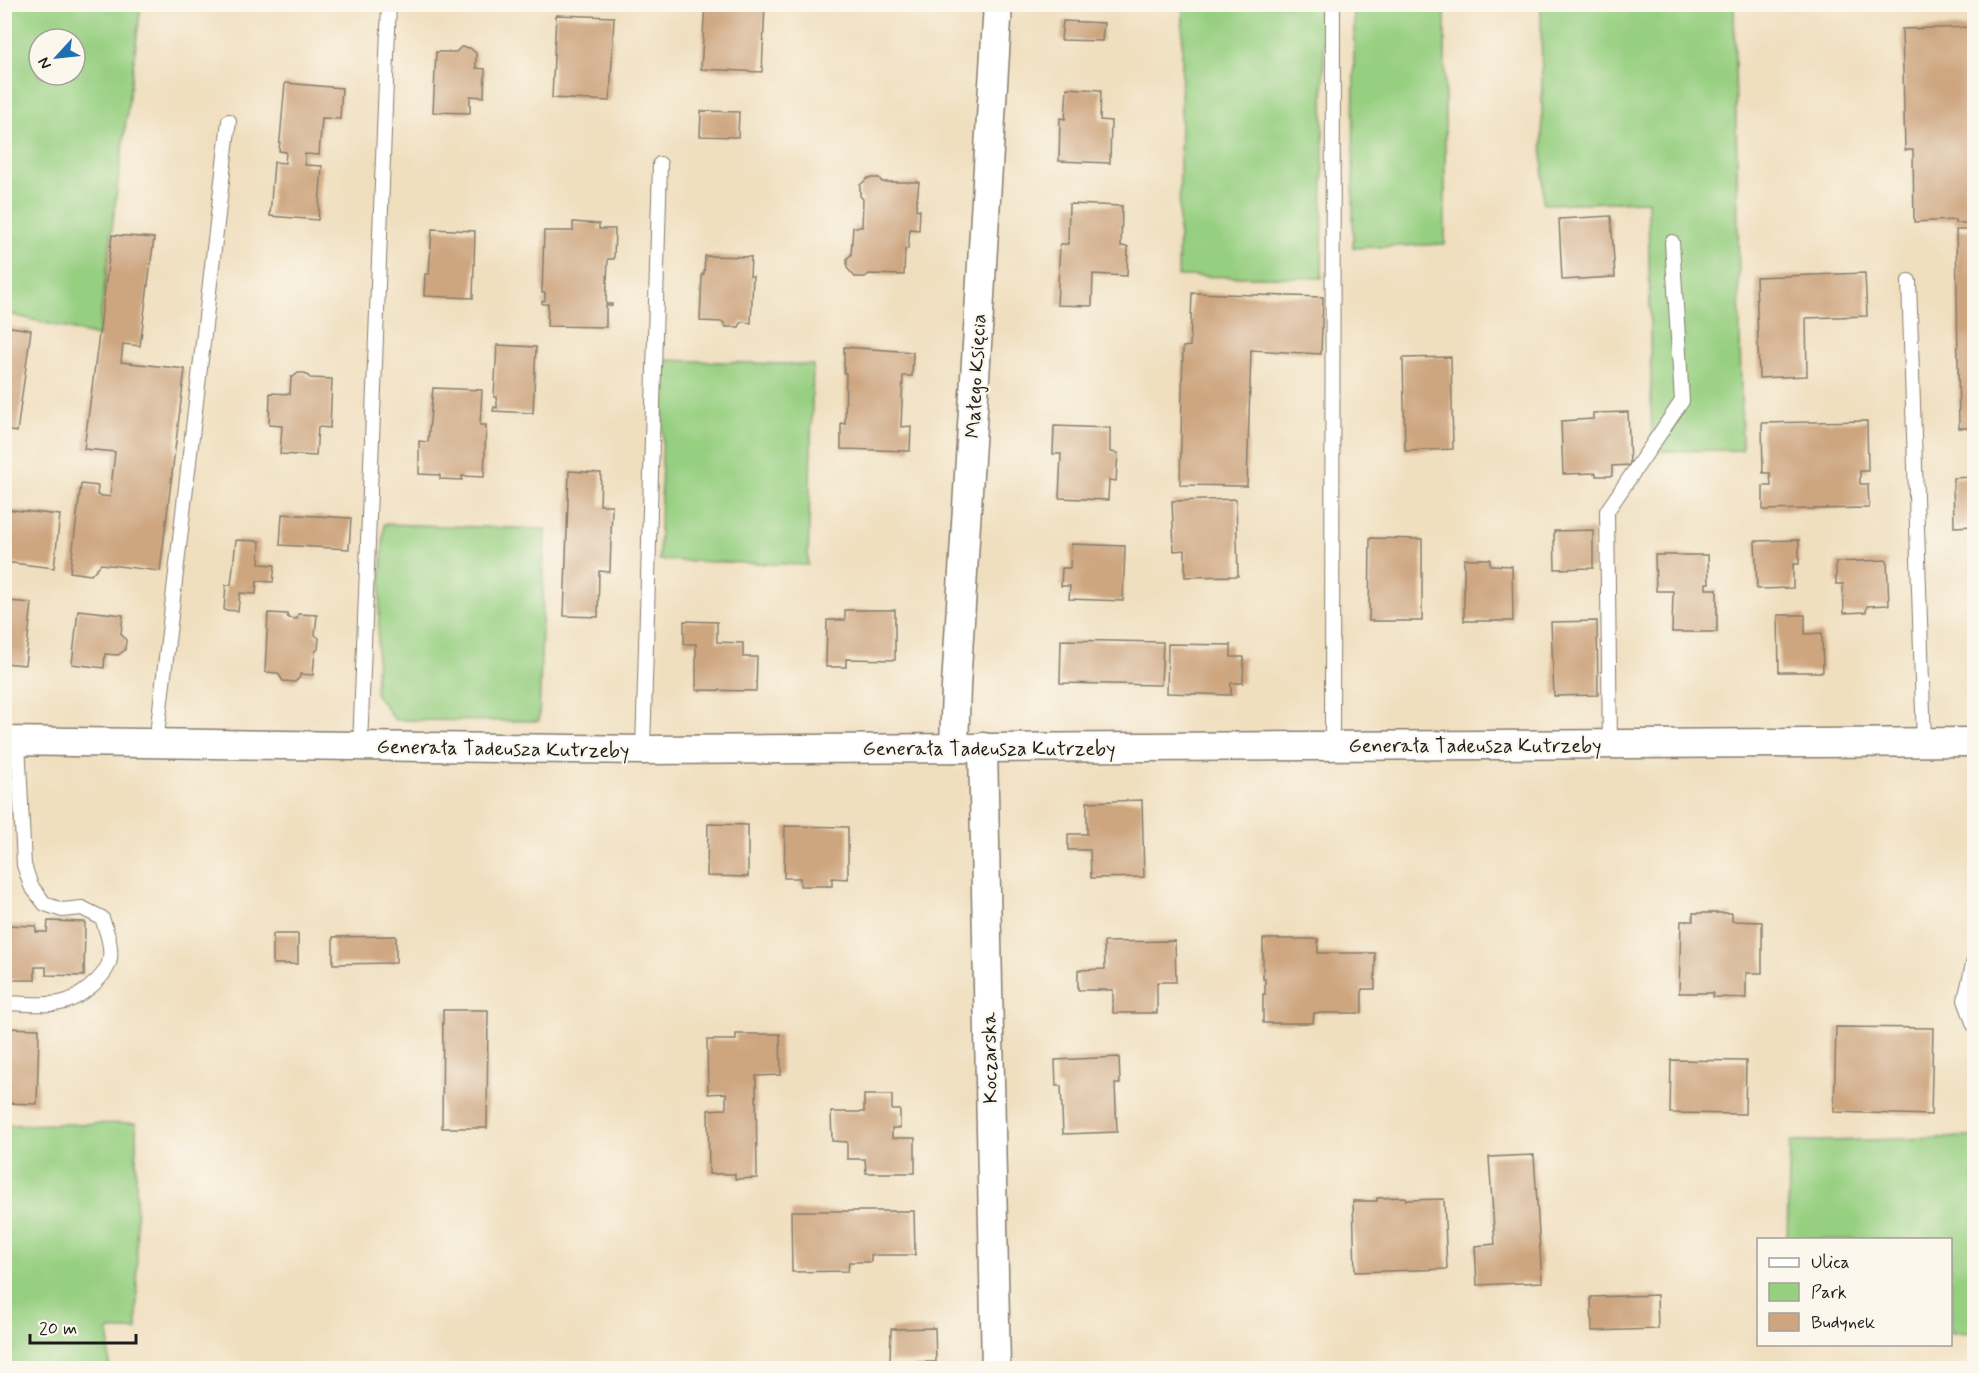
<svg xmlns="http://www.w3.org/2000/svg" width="1979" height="1373" font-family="Mynerve,sans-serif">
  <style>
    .green { fill: #97cf81; stroke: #5a764e; stroke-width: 1.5; fill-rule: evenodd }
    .building { fill: #cda57f }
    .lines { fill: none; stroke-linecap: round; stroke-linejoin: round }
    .lane-casing { stroke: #867e6e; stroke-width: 16 }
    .street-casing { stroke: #867e6e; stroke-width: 31 }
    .lane { stroke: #fff; stroke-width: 14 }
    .street { stroke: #fff; stroke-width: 28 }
    .labels { text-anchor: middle; stroke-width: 4.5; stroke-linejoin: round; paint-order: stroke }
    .street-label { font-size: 20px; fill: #1c1c1c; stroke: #fbf7ec }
  </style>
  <rect width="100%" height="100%" fill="#fbf7ec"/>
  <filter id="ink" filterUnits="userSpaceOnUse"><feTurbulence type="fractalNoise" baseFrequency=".0167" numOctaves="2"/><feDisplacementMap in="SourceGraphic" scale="12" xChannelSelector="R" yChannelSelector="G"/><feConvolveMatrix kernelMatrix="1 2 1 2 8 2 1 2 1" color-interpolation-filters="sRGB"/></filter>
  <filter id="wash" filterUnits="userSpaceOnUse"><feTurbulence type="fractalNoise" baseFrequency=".008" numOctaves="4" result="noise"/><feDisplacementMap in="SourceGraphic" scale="24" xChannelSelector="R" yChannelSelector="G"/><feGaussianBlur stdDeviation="1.35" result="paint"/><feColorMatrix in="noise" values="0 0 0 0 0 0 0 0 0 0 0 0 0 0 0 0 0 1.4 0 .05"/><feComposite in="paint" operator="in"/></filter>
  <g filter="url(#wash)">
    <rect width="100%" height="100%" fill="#f0dfbf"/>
    <g class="green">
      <path d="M5,4L141,5L98,336L5,313ZM39,39H75V75H39Z"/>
      <polygon points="1183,5 1324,5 1322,278 1178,276"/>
      <polygon points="1354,5 1445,5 1445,244 1353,248"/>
      <polygon points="1541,5 1734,5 1742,450 1652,451 1648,201 1543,204"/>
      <polygon points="665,360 813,365 808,565 659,560"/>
      <polygon points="384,524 545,529 539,721 395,720 375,693"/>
      <polygon points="136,1123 137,1330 109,1330 109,1368 5,1368 5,1125"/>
      <polygon points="1974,1137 1974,1332 1951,1333 1950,1240 1787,1239 1790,1142"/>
    </g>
    <g id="blocks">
      <g class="building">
        <polygon points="705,4 765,4 762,72 701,69"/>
        <polygon points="556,15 614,17 610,101 552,98"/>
        <polygon points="1063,21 1104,23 1102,41 1061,40"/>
        <polygon points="1974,27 1974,223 1955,223 1955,220 1914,222 1913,150 1905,150 1902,29"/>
        <polygon points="461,47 470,48 476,53 476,68 485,69 484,97 470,96 470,113 433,112 436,52 456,52"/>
        <polygon points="285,83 342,88 340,119 322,118 319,155 305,154 305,165 322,166 318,220 270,216 274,162 285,163 286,152 279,151"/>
        <polygon points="1067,88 1101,90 1100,120 1111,121 1110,163 1059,161 1060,118 1065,119"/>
        <polygon points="701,111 739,112 738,137 700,136"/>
        <polygon points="868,178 879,178 882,182 919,182 916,209 920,210 919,230 910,229 908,249 905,249 904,275 869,274 865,277 855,277 847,268 847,258 851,255 853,227 862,227 863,199 860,196 860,185"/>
        <polygon points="1069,204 1122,206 1121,246 1128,247 1127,276 1093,274 1092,306 1057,305 1060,244 1068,244"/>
        <polygon points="1611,216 1615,277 1562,280 1559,219"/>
        <polygon points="573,222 599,224 599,229 615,229 614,259 608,259 606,304 612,304 612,306 606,306 606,327 547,326 548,304 542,304 542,301 545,301 545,293 542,293 544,231 573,231"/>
        <polygon points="432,229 475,231 473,298 424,296 425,274 429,274"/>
        <polygon points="1956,230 1974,230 1974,428 1959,428"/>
        <polygon points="112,235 154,238 140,346 123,344 121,362 185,369 160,571 101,564 91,575 70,572 81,484 98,486 97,495 110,497 115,452 84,449"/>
        <polygon points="705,256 751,257 750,276 753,276 751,323 741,322 739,327 726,327 723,322 700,321 702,274 704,274"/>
        <polygon points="1865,273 1867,316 1806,318 1807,376 1759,378 1756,277"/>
        <polygon points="1192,293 1323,297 1321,354 1251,350 1247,486 1180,485 1183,347 1190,346"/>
        <polygon points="4,326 31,330 17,432 4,430"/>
        <polygon points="497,345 536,347 533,413 493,411 494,407 497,408 497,397 494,397"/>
        <polygon points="844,347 913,352 912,376 903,376 901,427 911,426 910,451 841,449 841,423 845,424 846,373 844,373"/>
        <polygon points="1451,357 1453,449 1405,451 1403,358"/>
        <polygon points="298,373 305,373 310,378 332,379 330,428 318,427 316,456 280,454 282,426 269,425 270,393 290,394 291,377 293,377"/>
        <polygon points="433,388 482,390 480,425 486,425 484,477 462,476 462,480 440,479 440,475 419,474 419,441 428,442"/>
        <polygon points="1628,412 1630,465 1612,466 1612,476 1596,476 1596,473 1563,474 1561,421 1593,419 1593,413"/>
        <polygon points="1867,421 1868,471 1860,471 1860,484 1868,484 1869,508 1763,510 1763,486 1771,486 1770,473 1763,473 1762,423"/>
        <polygon points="1054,426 1110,428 1110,452 1118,453 1116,481 1109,480 1108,500 1059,498 1061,454 1053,454"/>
        <polygon points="569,471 601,473 600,505 612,505 610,572 599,571 598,617 564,616"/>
        <polygon points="1974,477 1974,526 1954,527 1953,478"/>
        <polygon points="1236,499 1238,576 1185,577 1185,550 1174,551 1172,501"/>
        <polygon points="4,509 60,515 54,568 4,562"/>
        <polygon points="282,514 351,518 349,549 280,545"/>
        <polygon points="1593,530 1593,568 1555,569 1554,531"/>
        <polygon points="1370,538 1422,539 1422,621 1369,621"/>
        <polygon points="236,540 260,541 259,564 275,565 273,582 257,581 256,594 240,593 238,611 224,610 226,585 231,585"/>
        <polygon points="1799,540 1799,564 1793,564 1793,588 1757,589 1755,541"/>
        <polygon points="1071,544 1125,546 1123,601 1069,599 1070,586 1061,586 1062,568 1070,568"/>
        <polygon points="1971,552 1974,552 1974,607 1972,607"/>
        <polygon points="1655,555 1708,555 1709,583 1706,583 1706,589 1717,589 1717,632 1672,632 1673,591 1656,591"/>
        <polygon points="1464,559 1490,559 1490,565 1512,566 1513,621 1464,621"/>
        <polygon points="1887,560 1889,605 1867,606 1866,612 1844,613 1843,584 1836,584 1836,562"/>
        <polygon points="8,601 32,603 25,665 4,663 4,609 7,609"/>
        <polygon points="78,610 123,615 121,634 126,640 125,650 118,655 105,654 104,668 72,664"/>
        <polygon points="845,610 895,610 895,660 846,659 846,667 826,667 827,620 845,620"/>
        <polygon points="268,613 287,614 288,618 297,619 298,614 317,615 315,635 319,638 318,649 315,652 313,675 300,674 300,677 295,682 283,681 278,673 265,672"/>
        <polygon points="1778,615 1805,615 1805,634 1822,633 1823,672 1779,672"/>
        <polygon points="684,621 717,622 717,642 743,643 743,657 757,657 756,691 696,690 696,644 684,644"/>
        <polygon points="1597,621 1598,695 1554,696 1551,622"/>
        <polygon points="1061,640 1163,642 1161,685 1060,683"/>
        <polygon points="1168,644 1231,645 1231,657 1244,657 1243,683 1231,683 1231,695 1167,693"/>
        <polygon points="1142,800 1144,877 1091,878 1090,850 1068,850 1068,834 1087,834 1087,802"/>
        <polygon points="708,824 748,825 748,877 707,876"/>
        <polygon points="785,826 848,827 848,879 832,878 832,886 800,886 800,878 784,878"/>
        <polygon points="1693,913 1732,913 1732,921 1762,922 1762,973 1746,973 1746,998 1713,997 1713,993 1679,993 1681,921 1693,921"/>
        <polygon points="48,921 85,922 84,976 46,975 46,967 35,967 35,980 4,980 4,925 36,926 36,932 47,932"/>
        <rect x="273" y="934" width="25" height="30"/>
        <polygon points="396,936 396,963 333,964 333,937"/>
        <polygon points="1263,939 1318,939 1318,953 1375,953 1375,989 1362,989 1362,1013 1314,1013 1313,1023 1263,1023 1263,994 1265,994 1265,979 1263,979"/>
        <polygon points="1175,941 1176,982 1157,982 1157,1013 1113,1013 1113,990 1078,990 1078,970 1105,969 1104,942"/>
        <polygon points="443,1010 488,1010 487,1128 442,1128"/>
        <polygon points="1836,1027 1933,1028 1931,1115 1834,1112"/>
        <polygon points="4,1028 39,1029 37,1104 4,1103"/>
        <polygon points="736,1034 780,1034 781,1075 756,1076 757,1178 735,1179 735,1174 709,1174 708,1110 726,1109 726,1093 708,1094 707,1040 736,1040"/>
        <polygon points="1119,1057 1120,1084 1115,1084 1117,1132 1063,1134 1061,1086 1056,1086 1055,1060"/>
        <polygon points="1671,1060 1746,1061 1745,1114 1670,1113"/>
        <polygon points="864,1095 892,1095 892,1110 900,1110 900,1128 892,1128 892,1138 915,1138 915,1173 866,1173 865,1159 847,1159 847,1142 832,1141 831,1112 864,1112"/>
        <polygon points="1534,1155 1542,1282 1477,1285 1475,1246 1495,1244 1489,1157"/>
        <polygon points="1405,1197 1406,1200 1444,1199 1447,1269 1355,1272 1353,1201 1377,1201 1377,1198"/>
        <polygon points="791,1211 914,1211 915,1255 871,1255 871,1262 849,1262 848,1271 792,1272"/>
        <polygon points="1657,1295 1658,1329 1592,1331 1591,1297"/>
        <polygon points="935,1328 936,1362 890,1362 891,1329"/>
      </g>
    </g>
  </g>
  <g filter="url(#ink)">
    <use href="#blocks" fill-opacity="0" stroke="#867e6e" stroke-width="1.5"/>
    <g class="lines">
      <defs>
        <g id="lane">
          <polyline points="1909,281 1924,743"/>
          <polyline points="156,743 229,121"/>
          <polyline points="1610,745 1607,511 1682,401 1672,242"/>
          <polyline points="1332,746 1333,4"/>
          <polyline points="360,747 389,4"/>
          <polyline points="643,750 660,164"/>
          <polyline points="1974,960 1965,1000 1974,1025"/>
          <path d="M4,1003C22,1003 43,1006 60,1003C78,1000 107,977 110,959C112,945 106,930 102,918L82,908L62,910L45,904L31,886L24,865L18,741"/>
        </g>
        <g id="street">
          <polyline points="4,741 643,750 1974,742"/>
          <polyline points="983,747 996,1368"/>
          <polyline points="954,748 956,686 998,4"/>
        </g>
      </defs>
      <use href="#lane" class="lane-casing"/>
      <use href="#street" class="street-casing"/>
      <use href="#lane" class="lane"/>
      <use href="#street" class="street"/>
    </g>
  </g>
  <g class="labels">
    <g class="street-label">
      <text transform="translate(975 376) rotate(-87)" y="7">Małego Księcia</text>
      <text x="1475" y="752">Generała Tadeusza Kutrzeby</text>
      <text transform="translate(503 748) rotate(1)" y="7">Generała Tadeusza Kutrzeby</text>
      <text x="989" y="755">Generała Tadeusza Kutrzeby</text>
      <text transform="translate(989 1058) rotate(-91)" y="7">Koczarska</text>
    </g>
  </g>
  <rect width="1979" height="1373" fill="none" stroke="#fbf7ec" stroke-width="24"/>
  <rect x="1757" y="1238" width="195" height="108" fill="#fbf7ec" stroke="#a29f99" stroke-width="1.5"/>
  <rect x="1769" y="1258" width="30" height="9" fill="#ffffff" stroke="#a29f99" stroke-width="1.5"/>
  <text x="1811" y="1268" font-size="18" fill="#1c1c1c">Ulica</text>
  <rect x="1769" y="1283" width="30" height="18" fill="#97cf81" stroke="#a29f99" stroke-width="1.5"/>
  <text x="1811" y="1298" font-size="18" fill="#1c1c1c">Park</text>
  <rect x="1769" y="1313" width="30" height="18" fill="#cda57f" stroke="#a29f99" stroke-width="1.5"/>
  <text x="1811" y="1328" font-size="18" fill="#1c1c1c">Budynek</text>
  <g transform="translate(57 57) rotate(243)"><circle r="28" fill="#fbf7ec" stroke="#a29f99" stroke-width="1.5"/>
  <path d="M0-4.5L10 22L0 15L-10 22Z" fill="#1f6fb2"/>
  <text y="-9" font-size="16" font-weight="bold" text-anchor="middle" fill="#1c1c1c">N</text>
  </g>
  <path d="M30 1334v9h106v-9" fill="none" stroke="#1c1c1c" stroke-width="3"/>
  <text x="39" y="1334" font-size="18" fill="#1c1c1c" stroke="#fbf7ec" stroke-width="4.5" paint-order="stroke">20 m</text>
</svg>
